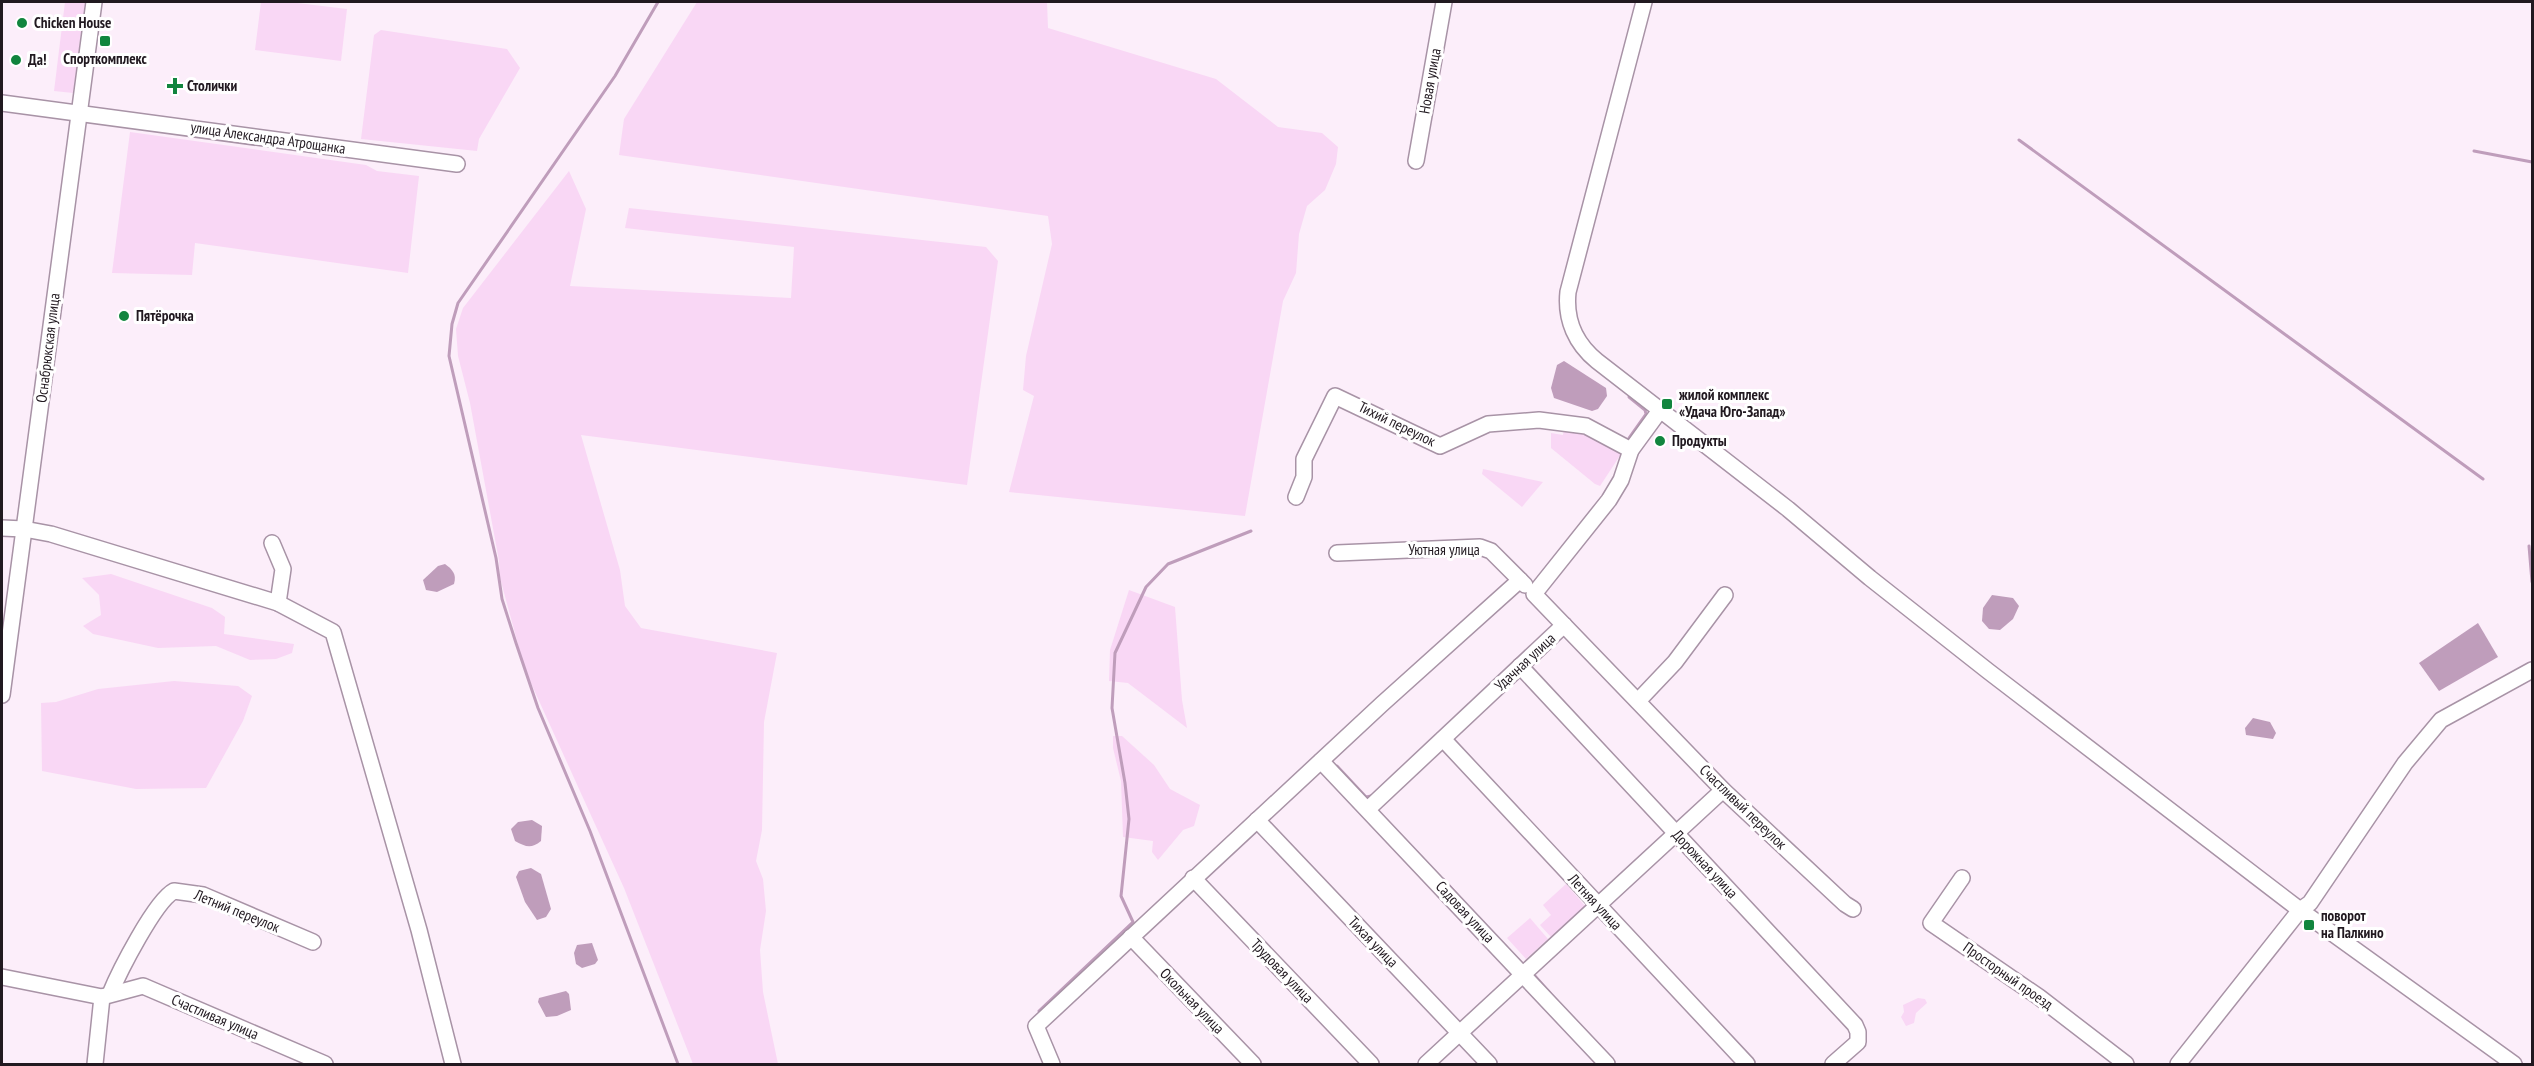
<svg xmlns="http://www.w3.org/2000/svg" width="2534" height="1066" font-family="'PT Sans Narrow',sans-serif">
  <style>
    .green { fill: #f9d7f5 }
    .water { fill: #bf9dbb }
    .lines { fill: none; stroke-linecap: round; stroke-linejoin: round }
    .stream { stroke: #bf9dbb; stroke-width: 3 }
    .minor-casing { stroke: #a893a6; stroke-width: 18 }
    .minor { stroke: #fff; stroke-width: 15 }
    .poi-dot { fill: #11853e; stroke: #fff; stroke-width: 2 }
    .labels { text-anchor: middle; stroke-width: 6; stroke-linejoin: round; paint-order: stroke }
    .poi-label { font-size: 15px; font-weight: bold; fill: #211920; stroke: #fff; text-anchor: start }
    .street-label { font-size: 15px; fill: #211920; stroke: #fff }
  </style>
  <rect width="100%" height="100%" fill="#fceefa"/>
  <g class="green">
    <polygon points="65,2 85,2 73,93 54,91"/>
    <polygon points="261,2 289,2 347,9 341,61 255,50"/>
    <polygon points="697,2 1047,2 1048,28 1216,79 1278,127 1322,133 1338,147 1336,164 1325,190 1307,206 1299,234 1296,273 1283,301 1245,516 1009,492 1034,396 1023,390 1026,356 1052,244 1048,216 619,155 624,119"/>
    <polygon points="381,30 507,49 520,68 479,139 477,151 361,139 374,35"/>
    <polygon points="130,132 366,165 377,171 419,176 408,273 195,243 192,275 112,273"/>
    <polygon points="569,171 586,209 570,286 791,298 794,247 625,228 629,208 986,247 998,261 967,485 581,435 620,570 625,606 641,628 777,653 764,722 762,830 756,861 763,879 766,911 760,950 763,992 778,1064 693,1064 624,888 525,670 500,578 499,561 470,403 458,356 456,329 463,308"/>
    <polygon points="1564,428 1603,441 1621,454 1600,486 1595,484 1551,448 1551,433 1563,435"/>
    <polygon points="1483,469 1543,482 1522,507 1482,474"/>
    <polygon points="111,574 212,608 225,617 224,634 294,644 292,653 276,659 250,660 216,646 158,648 93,634 83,626 101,615 99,595 82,578"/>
    <polygon points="1129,590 1175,607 1182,700 1187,728 1128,683 1109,681 1110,650"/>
    <polygon points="174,681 238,686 252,696 243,721 206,788 136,789 42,771 41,703 56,702 98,689"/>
    <polygon points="1113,736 1122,736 1154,765 1170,789 1200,805 1194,826 1183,830 1158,860 1152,852 1153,841 1123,837 1121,781 1113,748"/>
    <polygon points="1566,884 1585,906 1551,937 1540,925 1551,915 1543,905"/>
    <polygon points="1530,918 1548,939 1526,959 1507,938"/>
    <polygon points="1918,998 1925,999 1927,1003 1916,1013 1914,1023 1906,1026 1901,1017 1904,1012 1903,1005"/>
  </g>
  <g class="water">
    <polygon points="1564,361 1606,388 1607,396 1598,409 1592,411 1554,398 1551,388 1557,365"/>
    <path d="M445,564C452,569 457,574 454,584L437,592L426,590L423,580L438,566Z"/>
    <polygon points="1992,595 2013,598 2019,606 2013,619 2000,630 1989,629 1982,621 1983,608"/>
    <polygon points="2478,623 2498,657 2439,691 2419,663"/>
    <polygon points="2253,718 2270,722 2276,733 2273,739 2246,735 2245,728"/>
    <path d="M532,820L542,826L541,841C531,849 526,847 515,841L511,829L518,822Z"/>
    <polygon points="531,868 541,874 551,909 546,917 537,920 525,902 516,877 519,871"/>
    <polygon points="592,943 598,960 595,964 582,968 576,964 574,953 577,945"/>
    <polygon points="566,991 569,994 571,1010 557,1016 546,1017 538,1002 539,998"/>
  </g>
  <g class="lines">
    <g class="stream">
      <polyline points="658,2 615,76 458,303 452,324 449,356 496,558 502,599 516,643 538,708 590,831 678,1064"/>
      <polyline points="2019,140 2483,479"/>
      <polyline points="2474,151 2532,162"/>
      <polyline points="1629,438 1646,414 1645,410 1629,397"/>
      <polyline points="2529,546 2532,582"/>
      <polyline points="1337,766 1366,797 1371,796"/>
      <polyline points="1443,879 1461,899"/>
      <polyline points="1535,976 1550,993"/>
      <polyline points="1039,1011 1133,922 1121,896 1129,819 1125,783 1112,708 1115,653 1146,587 1168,564 1251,531"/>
    </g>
    <defs>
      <g id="minor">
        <path d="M1644,2L1568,292C1565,320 1576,344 1597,361L1788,509L1870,578L1988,671L2300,910L2514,1064"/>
        <polyline points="2,103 457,164"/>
        <polyline points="1416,161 1444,2"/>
        <polyline points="1661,409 1631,450 1621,480 1609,500 1534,594 1723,790 1845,904 1853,909"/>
        <polyline points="1296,497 1304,477 1304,459 1335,396 1440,446 1488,424 1539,420 1586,426 1631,450"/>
        <polyline points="2,528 24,529 51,534 278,603 333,632 419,930 453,1064"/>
        <polyline points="272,543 283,569 278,603"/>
        <polyline points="1337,553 1480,547 1491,551 1525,585"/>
        <polyline points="1520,666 1855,1025 1858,1032 1858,1042 1833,1064"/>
        <polyline points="2,695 94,2"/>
        <polyline points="1638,701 1675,662 1725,595"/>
        <polyline points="1443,739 1747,1064"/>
        <polyline points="1321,761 1607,1064"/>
        <polyline points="1368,809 1564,625"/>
        <polyline points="1257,820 1489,1064"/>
        <polyline points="1193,878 1371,1064"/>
        <polyline points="1962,878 1931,923 2039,997 2126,1064"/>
        <polyline points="1131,937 1253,1064"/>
        <polyline points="2,977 102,997 143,986 325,1064"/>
        <path d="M110,994C119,972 155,901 174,891L203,895L313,942"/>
        <polyline points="95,1064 102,997"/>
        <polyline points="1052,1064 1036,1026 1382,704 1520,580"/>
        <polyline points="1426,1064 1723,790"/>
        <polyline points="2178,1064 2300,910 2310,903 2405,763 2441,720 2532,670"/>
      </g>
    </defs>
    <use href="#minor" class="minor-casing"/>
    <use href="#minor" class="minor"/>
  </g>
  <g class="poi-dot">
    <circle cx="22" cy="23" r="6"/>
    <rect x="99" y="35" width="12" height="12" rx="3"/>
    <circle cx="16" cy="60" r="6"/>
    <path d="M172 77h6v6h6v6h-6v6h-6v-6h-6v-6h6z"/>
    <circle cx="124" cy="316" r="6"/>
    <rect x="1661" y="398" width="12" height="12" rx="3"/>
    <circle cx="1660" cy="441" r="6"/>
    <rect x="2303" y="919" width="12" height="12" rx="3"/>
  </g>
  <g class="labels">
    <g class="poi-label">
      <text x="34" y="28">Chicken House</text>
      <text x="105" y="64" text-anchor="middle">Спорткомплекс</text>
      <text x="28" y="65">Да!</text>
      <text x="187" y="91">Столички</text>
      <text x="136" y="321">Пятёрочка</text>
      <text x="1679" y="400">жилой комплекс<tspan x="1679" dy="17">«Удача Юго-Запад»</tspan></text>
      <text x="1672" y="446">Продукты</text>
      <text x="2321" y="921">поворот<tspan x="2321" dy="17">на Палкино</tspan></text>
    </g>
    <g class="street-label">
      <text transform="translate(1430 81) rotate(-80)" y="5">Новая улица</text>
      <text transform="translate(268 138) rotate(8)" y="5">улица Александра Атрощанка</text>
      <text transform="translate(48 348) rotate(-83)" y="5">Оснабрюкская улица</text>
      <text transform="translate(1397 424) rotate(26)" y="5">Тихий переулок</text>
      <text x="1444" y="555">Уютная улица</text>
      <text transform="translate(1525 662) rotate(-43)" y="5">Удачная улица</text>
      <text transform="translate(1743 807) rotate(44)" y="5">Счастливый переулок</text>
      <text transform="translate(1705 864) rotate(47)" y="5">Дорожная улица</text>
      <text transform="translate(1595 902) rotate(47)" y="5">Летняя улица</text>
      <text transform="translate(237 911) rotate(22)" y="5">Летний переулок</text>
      <text transform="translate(1465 912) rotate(47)" y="5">Садовая улица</text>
      <text transform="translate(1373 942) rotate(46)" y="5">Тихая улица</text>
      <text transform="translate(1282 971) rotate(46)" y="5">Трудовая улица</text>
      <text transform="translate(2008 976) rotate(35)" y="5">Просторный проезд</text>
      <text transform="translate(1192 1001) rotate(46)" y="5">Окольная улица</text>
      <text transform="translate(215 1017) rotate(23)" y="5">Счастливая улица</text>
    </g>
  </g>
  <rect width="2534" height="1066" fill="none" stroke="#211920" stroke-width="6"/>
</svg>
